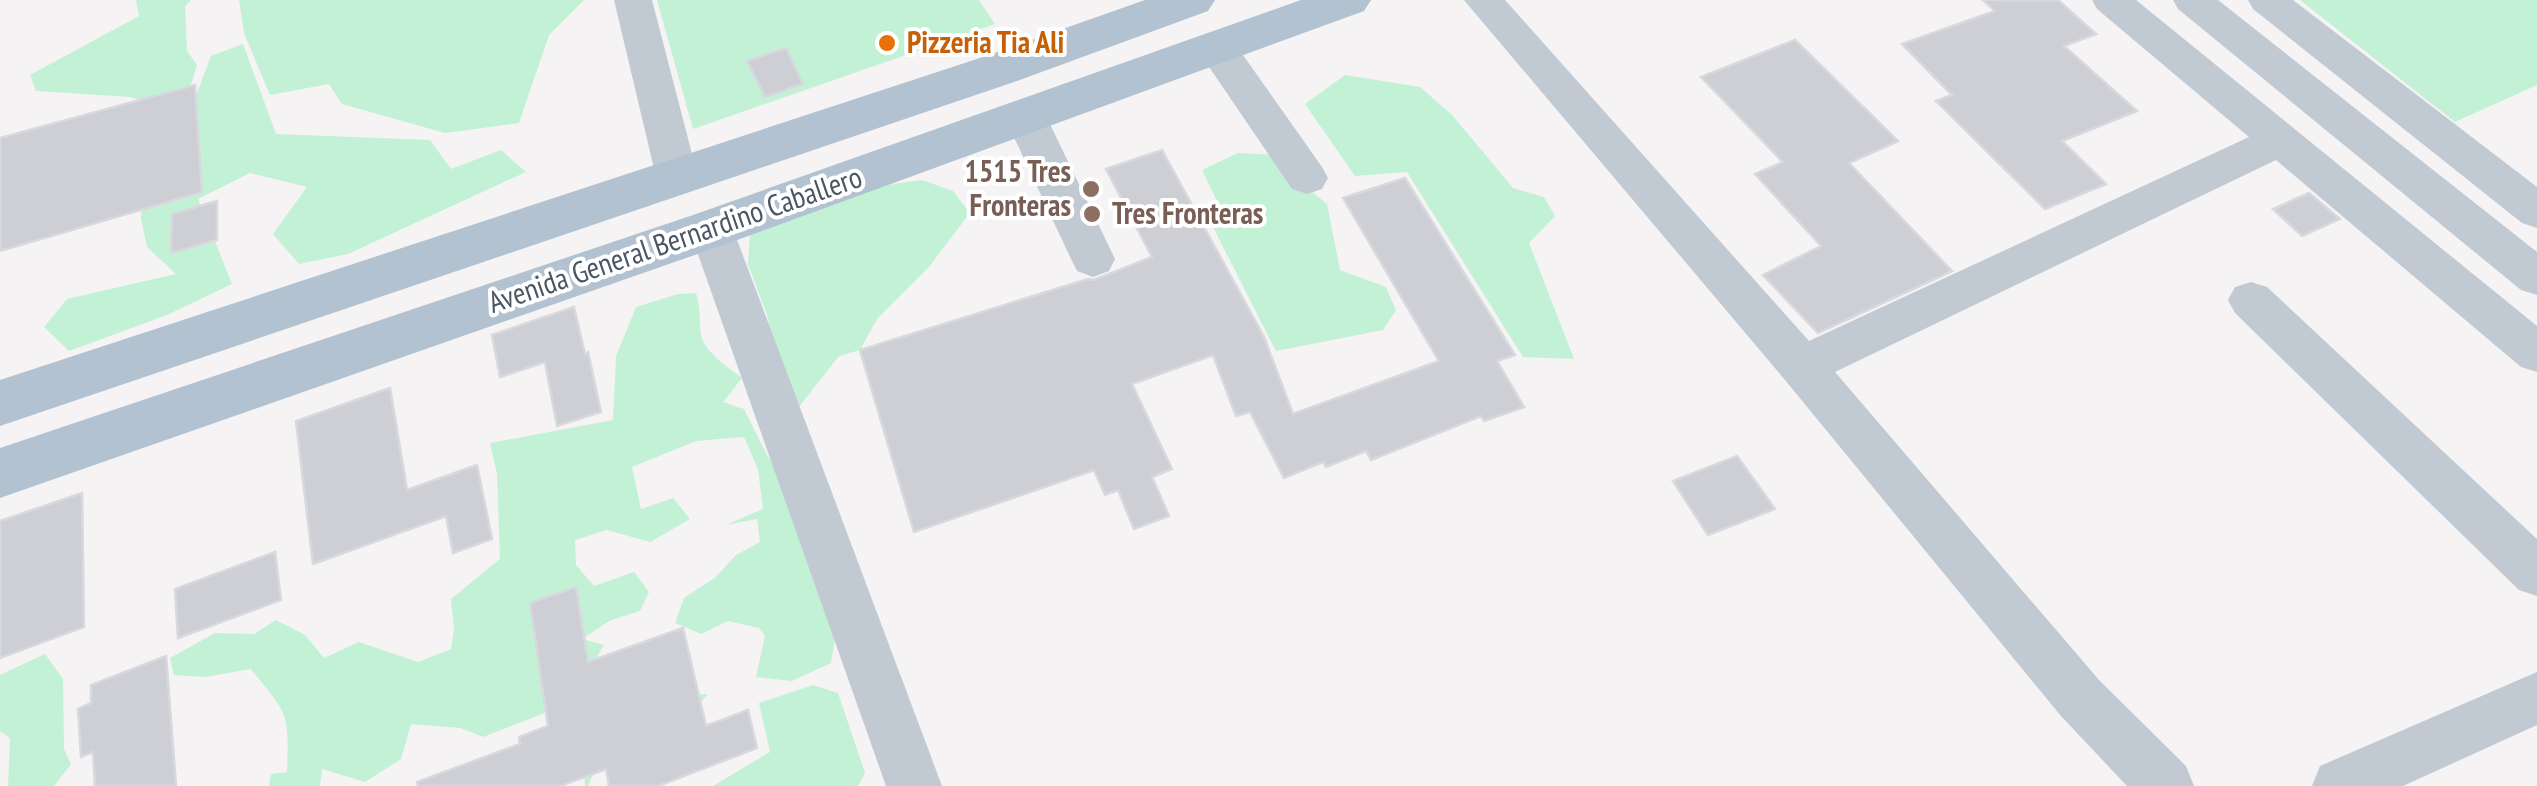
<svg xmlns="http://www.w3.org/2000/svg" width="2537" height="786" font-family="'PT Sans Narrow',sans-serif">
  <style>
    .green { fill: #c3f1d5 }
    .building { fill: #cdcfd5; stroke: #d7d9de; stroke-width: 2.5 }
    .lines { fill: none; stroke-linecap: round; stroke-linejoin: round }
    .minor { fill: #c1cad2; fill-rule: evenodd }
    .major { fill: #b3c2d1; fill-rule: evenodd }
    .food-dot { fill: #e8710a; stroke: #fff; stroke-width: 4 }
    .education-dot { fill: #8d6e63; stroke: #fff; stroke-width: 4 }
    .labels { text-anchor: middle; stroke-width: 8; stroke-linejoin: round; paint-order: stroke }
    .food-label { font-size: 30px; font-weight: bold; fill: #c56008; stroke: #fff; text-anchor: start }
    .education-label { font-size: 30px; font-weight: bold; fill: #785e54; stroke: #fff; text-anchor: end }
    .street-label { font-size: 30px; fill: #4a5661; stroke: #fff }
  </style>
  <rect width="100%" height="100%" fill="#f5f3f3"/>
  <g class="green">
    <polygon points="136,0 191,0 185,6 187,51 197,65 189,91 164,107 130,97 36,91 30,75 139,16"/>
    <polygon points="239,0 584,0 549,35 519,123 445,133 342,104 329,84 270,95 244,33"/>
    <polygon points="657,0 979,0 995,24 693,129"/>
    <polygon points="2300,0 2537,0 2537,85 2455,122"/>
    <polygon points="243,44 276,134 430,140 451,169 501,150 526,172 348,254 299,264 273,234 307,187 250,173 198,199 232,284 167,315 69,351 44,327 67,299 176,274 147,247 141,219 144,135 161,113 197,93 211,56"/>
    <polygon points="1345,75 1420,87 1452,115 1513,188 1544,197 1555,216 1529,243 1574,359 1523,357 1407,172 1355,176 1305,104"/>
    <polygon points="1238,153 1275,155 1291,175 1327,204 1340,270 1386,287 1396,310 1383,330 1276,351 1213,227 1217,201 1202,170"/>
    <polygon points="922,180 953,191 970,213 928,268 877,319 860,350 839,356 791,417 767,315 748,264 750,235 850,190"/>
    <path d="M696,293C701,309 699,321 701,335C705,353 728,367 742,378L723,402L744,409L768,457L790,485L839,614L831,663L792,681L756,677L765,636L759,628L728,621L701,634L675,623L684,598L716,577L736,555L760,542L757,519L726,525L763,509L758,469L744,437L696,441L632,467L641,509L673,498L690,519L650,542L607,530L575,540L576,565L594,586L634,572L649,592L640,611L611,620L582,639L604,645L591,667L673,697L708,694L684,721L598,763L588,786H585L582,743L560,707L483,737L460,728L411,724L401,759L365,782L322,769L320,786H269L271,774L287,772C289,712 289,716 251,669L205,677L174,675L170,658L215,633L254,634L276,620L305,635L324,658L359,642L418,662L451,649L454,629L451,599L500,559L497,474L490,443L613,420L616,356L636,307L678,294Z"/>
    <polygon points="45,654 63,679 64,749 71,764 54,786 8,786 10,738 0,731 0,675"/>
    <polygon points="813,685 838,693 865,773 858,786 713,786 770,752 759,703"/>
  </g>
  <g class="building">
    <polygon points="1983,0 2058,0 2096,34 2064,46 2137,111 2062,141 2106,184 2045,209 1936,101 1952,95 1902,44 1995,11"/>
    <polygon points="1795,40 1898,141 1849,163 1952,271 1818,333 1763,275 1821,246 1755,174 1783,162 1701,77"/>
    <polygon points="786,48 803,84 765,97 747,61"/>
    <polygon points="195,85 202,192 0,251 0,138"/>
    <polygon points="1162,150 1264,337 1293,414 1439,361 1343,198 1405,178 1515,355 1497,361 1524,407 1484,421 1481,416 1371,460 1366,451 1326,467 1323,462 1284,478 1250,412 1236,416 1213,355 1132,384 1172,469 1152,477 1169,516 1134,529 1118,490 1105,495 1094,470 914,532 860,350 1088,279 1094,280 1152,257 1106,169"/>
    <polygon points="2309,193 2340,219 2302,236 2273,209"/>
    <polygon points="217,201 217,240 171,253 172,214"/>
    <polygon points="574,307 585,354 588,352 601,412 557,426 545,362 500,377 492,335"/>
    <polygon points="390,388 407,490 477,465 492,539 453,553 446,516 313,564 296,421"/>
    <polygon points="1737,456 1775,509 1708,535 1673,481"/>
    <polygon points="82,493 84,627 0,658 0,521"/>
    <polygon points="275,552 281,600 178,638 175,589"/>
    <polygon points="576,587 588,662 683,628 706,726 748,710 757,748 658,786 609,786 606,769 560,786 418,786 417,782 520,744 519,737 548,726 530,603"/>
    <polygon points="166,656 176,786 95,786 93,752 81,757 78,709 91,703 91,685"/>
  </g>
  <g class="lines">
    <g class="minor">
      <polygon points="614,0 652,0 698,177 692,188 677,193 662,188 656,177"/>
      <polygon points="1464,0 1505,0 1809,341 2249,137 2097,9 2092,0 2136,0 2537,326 2537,372 2521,367 2276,160 1835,372 2099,680 2186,766 2194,786 2127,786 2061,716 1785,380"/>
      <polygon points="2173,0 2218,0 2537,252 2537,295 2521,290 2178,9"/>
      <polygon points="2248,0 2293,0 2537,187 2537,228 2522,223 2253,9"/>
      <polygon points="1217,34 1231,38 1322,167 1328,178 1322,189 1307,194 1292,189 1203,58 1197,48 1203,38"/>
      <polygon points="1026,103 1041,107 1047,118 1115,259 1109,271 1093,277 1077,271 1071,259 1005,118 1011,107"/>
      <polygon points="711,212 727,217 733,229 942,786 886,786 689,229 695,217"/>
      <polygon points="2251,282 2267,287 2537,539 2537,596 2519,590 2235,313 2228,300 2235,287"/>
      <polygon points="2537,672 2537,725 2403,786 2312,786 2320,766"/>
    </g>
    <g class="major">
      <polygon points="1145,0 1215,0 1208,11 1017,81 0,426 0,380 983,57"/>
      <polygon points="1301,0 1371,0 1364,11 729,243 0,498 0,448 693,215"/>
    </g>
  </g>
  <circle class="food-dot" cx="887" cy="43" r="10"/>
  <g class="education-dot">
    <circle cx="1091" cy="189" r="10"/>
    <circle cx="1092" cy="214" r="10"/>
  </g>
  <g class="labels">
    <g class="food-label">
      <text x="907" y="53">Pizzeria Tia Ali</text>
    </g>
    <g class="education-label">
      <text x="1071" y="182">1515 Tres<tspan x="1071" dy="34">Fronteras</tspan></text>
      <text x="1112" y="224" text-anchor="start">Tres Fronteras</text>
    </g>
    <g class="street-label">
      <text transform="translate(675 240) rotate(-19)" y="10">Avenida General Bernardino Caballero</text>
    </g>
  </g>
</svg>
